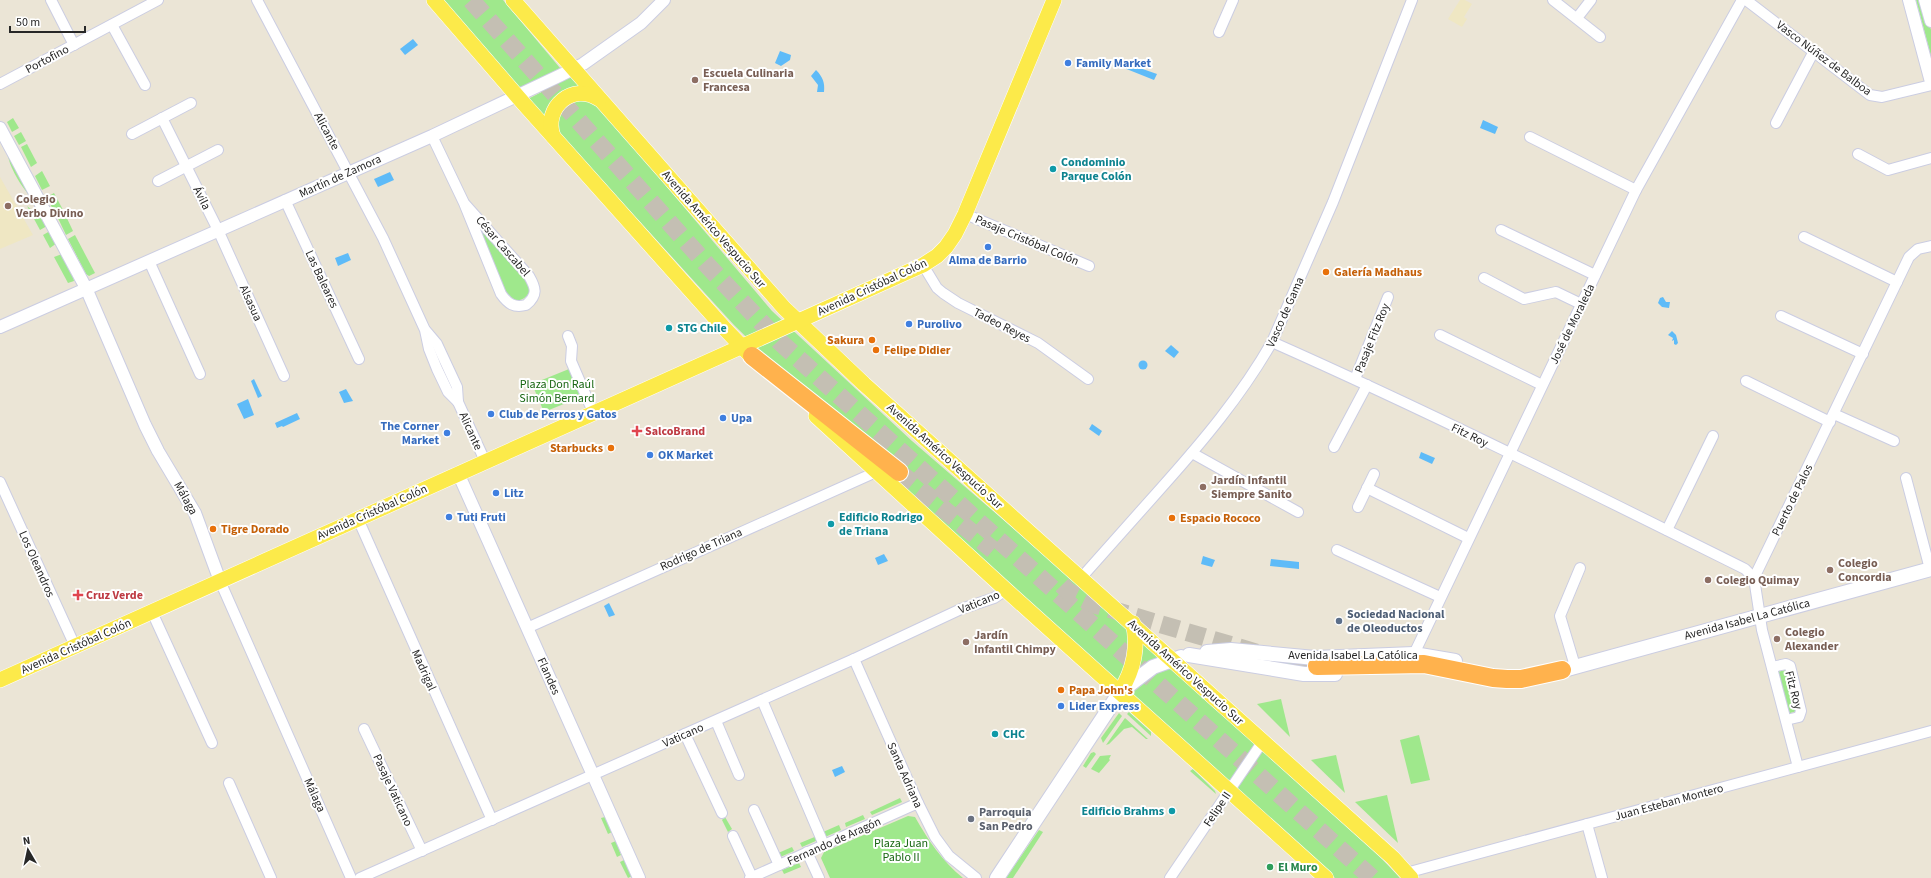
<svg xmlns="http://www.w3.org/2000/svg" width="1931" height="878" font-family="'Source Sans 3',sans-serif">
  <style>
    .education { fill: #efe7c3 }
    .green { fill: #9fe88c }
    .water { fill: #5ebbf8 }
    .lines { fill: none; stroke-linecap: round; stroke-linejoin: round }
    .motorway-tunnel { stroke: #c4bfb3; stroke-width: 18; stroke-dasharray: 18 9; stroke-linecap: butt }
    .minor-casing { stroke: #cbcde2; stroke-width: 12 }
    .tertiary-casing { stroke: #cbcde2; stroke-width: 14 }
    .secondary-casing { stroke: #cbcde2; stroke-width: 16 }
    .primary-casing { stroke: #fff; stroke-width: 16 }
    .motorway-casing { stroke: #fff; stroke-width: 20 }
    .minor { stroke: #fff; stroke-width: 10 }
    .tertiary { stroke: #fff; stroke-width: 12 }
    .secondary { stroke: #fff; stroke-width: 14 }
    .primary { stroke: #fcea4a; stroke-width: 15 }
    .motorway { stroke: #ffb24d; stroke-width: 18 }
    .shop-dot { fill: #3f7fe0; stroke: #fff; stroke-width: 1.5 }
    .education-dot { fill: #8d6e63; stroke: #fff; stroke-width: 1.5 }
    .culture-dot { fill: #0f9aa8; stroke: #fff; stroke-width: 1.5 }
    .food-dot { fill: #e8710a; stroke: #fff; stroke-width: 1.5 }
    .health-dot { fill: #e0444e; stroke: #fff; stroke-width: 1.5 }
    .service-dot { fill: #5c6f8a; stroke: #fff; stroke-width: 1.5 }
    .worship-dot { fill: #6b7280; stroke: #fff; stroke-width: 1.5 }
    .leisure-dot { fill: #2e9e5b; stroke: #fff; stroke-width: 1.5 }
    .labels { text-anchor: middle; stroke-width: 4; stroke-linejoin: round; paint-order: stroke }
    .street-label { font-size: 12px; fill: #272727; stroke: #fff }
    .shop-label { font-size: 12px; font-weight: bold; fill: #366cbe; stroke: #fff; text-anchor: start }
    .education-label { font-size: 12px; font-weight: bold; fill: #785e54; stroke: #fff; text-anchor: start }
    .culture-label { font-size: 12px; font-weight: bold; fill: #0d838f; stroke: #fff; text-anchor: start }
    .food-label { font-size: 12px; font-weight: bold; fill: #c56008; stroke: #fff; text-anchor: start }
    .park-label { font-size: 12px; fill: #196713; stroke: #fff }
    .health-label { font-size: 12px; font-weight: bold; fill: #be3a42; stroke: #fff; text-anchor: start }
    .service-label { font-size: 12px; font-weight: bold; fill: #4e5e75; stroke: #fff; text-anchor: start }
    .worship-label { font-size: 12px; font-weight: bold; fill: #5b616d; stroke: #fff; text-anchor: start }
    .leisure-label { font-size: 12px; font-weight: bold; fill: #27864d; stroke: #fff; text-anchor: start }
  </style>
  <rect width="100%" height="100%" fill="#ebe5d6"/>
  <g class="education">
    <polygon points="1460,0 1465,0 1472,4 1464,17 1467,19 1462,27 1448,19"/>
    <polygon points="0,177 33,235 0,249"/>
  </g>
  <g class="green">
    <polygon points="443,0 503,0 560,68 520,89"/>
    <polygon points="1916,0 1923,0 1931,30 1931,56"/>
    <path d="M573,76L772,311L912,441L1117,618L1208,703L1367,843L1400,878H1335C1135,694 928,517 734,325L528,99Z"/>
    <polygon points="13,118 19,128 12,132 7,122"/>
    <polygon points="21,132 26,141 19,145 14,136"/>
    <polygon points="27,144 37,163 31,167 21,147"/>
    <path d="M7,151L34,201C22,188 9,168 7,151Z"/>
    <polygon points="42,171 50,186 42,190 35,176"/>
    <polygon points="54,193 63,210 55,214 47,197"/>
    <polygon points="27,206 43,219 47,226 40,230"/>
    <polygon points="64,212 73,231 66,235 57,216"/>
    <path d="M477,224L525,277L530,292C521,304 514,302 505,291Z"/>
    <polygon points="50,231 57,243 50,248 43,235"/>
    <polygon points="75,235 95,273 89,276 86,274 68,239"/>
    <polygon points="62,254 73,276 74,281 68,283 54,257"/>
    <polygon points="569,369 581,397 544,412 532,384"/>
    <polygon points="1219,654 1314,662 1315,670"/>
    <polygon points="1786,670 1797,711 1787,714 1777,672"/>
    <polygon points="1281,699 1290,737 1257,704"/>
    <polygon points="1129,712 1151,732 1151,736 1127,714"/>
    <polygon points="1119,713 1122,716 1103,743 1101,738"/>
    <polygon points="1125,718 1148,739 1146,739 1132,727 1124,729 1109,744 1106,745"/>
    <polygon points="1419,735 1430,780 1411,784 1400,740"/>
    <polygon points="1094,752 1096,754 1086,768 1083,766 1091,753"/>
    <polygon points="1111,755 1109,759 1110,760 1099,773 1091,769 1100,756"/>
    <polygon points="1336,755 1345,793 1311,760"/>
    <polygon points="1193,769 1215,791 1216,794 1190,771"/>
    <polygon points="1387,795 1398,843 1355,802"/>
    <polygon points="900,798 902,802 872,815 870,812"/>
    <polygon points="863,815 865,819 846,827 845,823"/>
    <path d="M908,816L915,817C928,840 942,861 963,878H830L821,858L824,852Z"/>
    <polygon points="605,817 612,832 608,834 601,818"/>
    <polygon points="725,817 732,829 728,832 722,820"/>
    <polygon points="839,825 841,830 825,837 823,832"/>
    <polygon points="1039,830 1043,832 1013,878 1006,878"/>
    <polygon points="817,836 818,840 802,847 800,843"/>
    <polygon points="616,841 621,855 617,857 611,843"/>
    <polygon points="792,847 794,851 778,858 776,854"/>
    <polygon points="624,860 632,876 628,878 620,862"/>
    <polygon points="799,863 801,867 784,874 782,870"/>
  </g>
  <g class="water">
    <polygon points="413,39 418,45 405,55 400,49"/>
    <polygon points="780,51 791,55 790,60 781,66 775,63"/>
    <polygon points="1127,61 1134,64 1134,66 1157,74 1154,80 1124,68"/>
    <path d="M816,70C823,77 825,83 824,92H817L818,85L811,76Z"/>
    <polygon points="1483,120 1498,127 1495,134 1480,128"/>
    <polygon points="390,172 394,180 378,187 374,179"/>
    <polygon points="348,253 351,260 338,266 335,258"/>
    <polygon points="1663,297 1666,302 1670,302 1669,308 1662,307 1658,303 1660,298"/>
    <polygon points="1672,331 1676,335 1678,343 1676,345 1674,344 1674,340 1672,341 1673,338 1668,335"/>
    <polygon points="1171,345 1179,352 1174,358 1165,351"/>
    <circle cx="1143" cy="365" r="4.5"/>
    <polygon points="254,379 262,396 258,398 251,381"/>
    <polygon points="346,389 353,401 344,403 339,392"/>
    <polygon points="248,399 254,415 244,419 237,404"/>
    <polygon points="297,413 300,419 283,427 282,426 277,428 275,423"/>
    <polygon points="1092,424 1102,431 1099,436 1089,429"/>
    <polygon points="1421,452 1435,458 1432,464 1419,458"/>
    <polygon points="884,554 888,561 878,565 875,558"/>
    <polygon points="1203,556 1215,560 1212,567 1201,564"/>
    <polygon points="1271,559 1299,562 1299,569 1270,566"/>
    <polygon points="609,603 615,615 609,617 604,606"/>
    <polygon points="842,766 845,772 835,777 832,770"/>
  </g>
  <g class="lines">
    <g class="motorway-tunnel">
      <polyline points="471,0 708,266 779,341 1372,878"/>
      <polyline points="899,472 993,550"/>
      <polyline points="1062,585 1069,592 1093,604 1301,666 1317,666"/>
    </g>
    <defs>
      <g id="minor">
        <polyline points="51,0 74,45"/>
        <polyline points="257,0 383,238 425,330 429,349 437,369 448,392 458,402"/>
        <polyline points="1553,0 1600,37"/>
        <polyline points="1746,0 1870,95 1882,97 1931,85"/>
        <polyline points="1577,18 1591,0"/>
        <polyline points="112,25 145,85"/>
        <polyline points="1219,32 1233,0"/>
        <polyline points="0,84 158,0"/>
        <polyline points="162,118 218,230 284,376"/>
        <polyline points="1776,123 1814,51"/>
        <polyline points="132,134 191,103"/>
        <path d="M432,136L464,203L501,294C508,304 514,308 526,305C538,295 536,288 529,276L464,203"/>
        <polyline points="1530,137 1636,190"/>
        <polyline points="1858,154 1888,170 1931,158"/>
        <polyline points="158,181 218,150"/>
        <polyline points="285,200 359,359"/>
        <polyline points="965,214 1089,266"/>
        <polyline points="1501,230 1595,275"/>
        <polyline points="1804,237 1897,282"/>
        <polyline points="149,261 200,374"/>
        <polyline points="923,265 937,288 943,293 958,303 1038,343 1088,379"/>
        <polyline points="1484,278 1524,299 1556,292 1581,304"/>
        <polyline points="1781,316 1863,354"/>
        <polyline points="426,331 437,344 457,387 458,402 485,461"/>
        <polyline points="1440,335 1542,385"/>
        <polyline points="568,336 572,346 571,361 593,412"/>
        <path d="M1272,342C1432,413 1588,491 1745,569L1754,578L1762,630L1798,767"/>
        <polyline points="1355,379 1388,297"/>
        <polyline points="1746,381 1830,422"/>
        <polyline points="1834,414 1894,441"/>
        <polyline points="1334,447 1367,385"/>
        <polyline points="1192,453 1298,512"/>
        <polyline points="1906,478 1930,569"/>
        <polyline points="0,482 75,646"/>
        <polyline points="1367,488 1468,538"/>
        <polyline points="1358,507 1374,474"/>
        <polyline points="358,519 492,820"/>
        <polyline points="1667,530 1713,436"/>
        <polyline points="1337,550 1440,597"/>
        <path d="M1081,578C1108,548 1135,517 1162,487C1203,441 1241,396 1272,342L1333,202L1412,0"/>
        <polyline points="1754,578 1909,257 1918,249 1931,246"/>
        <polyline points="220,581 351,878"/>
        <polyline points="152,612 212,743"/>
        <polyline points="527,628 876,472"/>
        <polyline points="1414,654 1636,190 1742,0"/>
        <polyline points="854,659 918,803 935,837 949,856 976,878"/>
        <polyline points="1575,666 1560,616 1580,568"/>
        <polyline points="1772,667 1786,664 1790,666 1801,711 1799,717 1786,720"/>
        <polyline points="762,700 824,845"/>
        <polyline points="716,721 739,775"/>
        <polyline points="364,729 422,851"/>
        <polyline points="685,734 722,813"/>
        <polyline points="229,783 271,878"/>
        <polyline points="754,810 779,865"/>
        <polyline points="1587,824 1602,878"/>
        <polyline points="733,836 752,877"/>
        <polyline points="807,852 819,878"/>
        <polyline points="1406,873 1931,731"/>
        <polyline points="360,878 854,659 961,609 994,598 1006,590"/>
        <polyline points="750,878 918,803"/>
        <polyline points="1170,878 1263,741"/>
      </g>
      <g id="tertiary">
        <polyline points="1909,0 1931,82"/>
        <polyline points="1925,0 1931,21"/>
        <polyline points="0,128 86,288 145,425 158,451 195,513 220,581"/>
        <polyline points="0,327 432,136 561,75 583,64 641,23 664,0"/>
        <polyline points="458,473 639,878"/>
      </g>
      <g id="secondary">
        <polyline points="1207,652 1231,650 1315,658 1414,654 1455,661"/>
        <polyline points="1189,655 1304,674 1335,674"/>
        <polyline points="1553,673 1931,569"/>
        <polyline points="997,878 1120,692 1153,667 1181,657"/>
      </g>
      <g id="primary">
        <polyline points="434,0 524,104 725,329 748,353"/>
        <polyline points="513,0 784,308 864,384 1393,858 1411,878"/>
        <path d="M553,136C543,107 573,82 599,99"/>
        <polyline points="816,416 1006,590 1326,878"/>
        <polyline points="0,680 923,265 937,256 946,247 955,234 965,214 1054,0"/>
        <path d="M1120,692C1133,671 1139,648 1133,623"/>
      </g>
      <g id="motorway">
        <polyline points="752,356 899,472"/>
        <polyline points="1317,666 1424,664 1493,678 1507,679 1521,679 1562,670"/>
      </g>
    </defs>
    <use href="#minor" class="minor-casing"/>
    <use href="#tertiary" class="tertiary-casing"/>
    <use href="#secondary" class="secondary-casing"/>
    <use href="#primary" class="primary-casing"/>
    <use href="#motorway" class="motorway-casing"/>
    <use href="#minor" class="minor"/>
    <use href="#tertiary" class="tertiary"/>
    <use href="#secondary" class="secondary"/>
    <use href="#primary" class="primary"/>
    <use href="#motorway" class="motorway"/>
  </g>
  <g class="shop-dot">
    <circle cx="1068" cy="63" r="4"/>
    <circle cx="988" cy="247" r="4"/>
    <circle cx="909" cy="324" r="4"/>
    <circle cx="491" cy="414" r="4"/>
    <circle cx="723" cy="418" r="4"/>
    <circle cx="447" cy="433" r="4"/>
    <circle cx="650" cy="455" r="4"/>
    <circle cx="496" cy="493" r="4"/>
    <circle cx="449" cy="517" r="4"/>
    <circle cx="1061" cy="706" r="4"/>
  </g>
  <g class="education-dot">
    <circle cx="695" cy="80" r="4"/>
    <circle cx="8" cy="206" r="4"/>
    <circle cx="1203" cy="487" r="4"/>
    <circle cx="1830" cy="570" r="4"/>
    <circle cx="1708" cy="580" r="4"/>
    <circle cx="1777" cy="639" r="4"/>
    <circle cx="966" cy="642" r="4"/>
  </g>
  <g class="culture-dot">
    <circle cx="1053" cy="169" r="4"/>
    <circle cx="669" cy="328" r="4"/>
    <circle cx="831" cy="524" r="4"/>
    <circle cx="995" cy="734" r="4"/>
    <circle cx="1172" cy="811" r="4"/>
  </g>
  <g class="food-dot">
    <circle cx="1326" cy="272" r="4"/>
    <circle cx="872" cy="340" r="4"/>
    <circle cx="876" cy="350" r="4"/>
    <circle cx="611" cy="448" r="4"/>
    <circle cx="1172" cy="518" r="4"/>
    <circle cx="213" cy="529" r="4"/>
    <circle cx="1061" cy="690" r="4"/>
  </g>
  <g class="health-dot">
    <path d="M635 425h4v4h4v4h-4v4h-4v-4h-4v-4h4z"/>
    <path d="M76 589h4v4h4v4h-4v4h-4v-4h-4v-4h4z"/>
  </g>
  <circle class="service-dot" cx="1339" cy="621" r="4"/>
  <circle class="worship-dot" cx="971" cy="819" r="4"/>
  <circle class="leisure-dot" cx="1270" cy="867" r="4"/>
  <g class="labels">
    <g class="street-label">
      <text transform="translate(1824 58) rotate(37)" y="4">Vasco Núñez de Balboa</text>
      <text transform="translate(47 59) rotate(-28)" y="4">Portofino</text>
      <text transform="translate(327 131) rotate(62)" y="4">Alicante</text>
      <text transform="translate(340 176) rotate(-24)" y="4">Martín de Zamora</text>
      <text transform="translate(202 198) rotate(63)" y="4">Ávila</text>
      <text transform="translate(714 229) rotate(49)" y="4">Avenida Américo Vespucio Sur</text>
      <text transform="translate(1027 240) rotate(23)" y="4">Pasaje Cristóbal Colón</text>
      <text transform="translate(503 246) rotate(49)" y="4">César Cascabel</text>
      <text transform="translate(322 279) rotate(65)" y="4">Las Baleares</text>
      <text transform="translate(872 287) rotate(-25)" y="4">Avenida Cristóbal Colón</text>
      <text transform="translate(251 303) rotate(66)" y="4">Alsasua</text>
      <text transform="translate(1285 312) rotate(-66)" y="4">Vasco de Gama</text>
      <text transform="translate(1572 324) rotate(-64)" y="4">José de Moraleda</text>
      <text transform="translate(1002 325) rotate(27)" y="4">Tadeo Reyes</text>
      <text transform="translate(1372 338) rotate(-68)" y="4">Pasaje Fitz Roy</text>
      <text transform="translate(471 431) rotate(66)" y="4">Alicante</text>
      <text transform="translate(1470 435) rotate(26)" y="4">Fitz Roy</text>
      <text transform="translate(945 456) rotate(42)" y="4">Avenida Américo Vespucio Sur</text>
      <text transform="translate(186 498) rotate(61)" y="4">Málaga</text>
      <text transform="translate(1792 500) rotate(-64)" y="4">Puerto de Palos</text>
      <text transform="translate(372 512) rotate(-24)" y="4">Avenida Cristóbal Colón</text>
      <text transform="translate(701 549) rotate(-24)" y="4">Rodrigo de Triana</text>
      <text transform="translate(37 564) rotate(66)" y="4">Los Oleandros</text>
      <text transform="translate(979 602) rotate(-22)" y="4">Vaticano</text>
      <text transform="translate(1747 619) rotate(-15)" y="4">Avenida Isabel La Católica</text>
      <text transform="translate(76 646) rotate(-24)" y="4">Avenida Cristóbal Colón</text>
      <text x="1353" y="659">Avenida Isabel La Católica</text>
      <text transform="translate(424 670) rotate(66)" y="4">Madrigal</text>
      <text transform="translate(1186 672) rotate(42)" y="4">Avenida Américo Vespucio Sur</text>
      <text transform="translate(549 676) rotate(66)" y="4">Flandes</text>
      <text transform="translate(1794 690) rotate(76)" y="4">Fitz Roy</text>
      <text transform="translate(683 735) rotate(-24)" y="4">Vaticano</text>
      <text transform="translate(905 775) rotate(66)" y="4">Santa Adriana</text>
      <text transform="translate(393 790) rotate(65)" y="4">Pasaje Vaticano</text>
      <text transform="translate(315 795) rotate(66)" y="4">Málaga</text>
      <text transform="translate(1669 802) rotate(-15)" y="4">Juan Esteban Montero</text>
      <text transform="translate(1217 809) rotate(-56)" y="4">Felipe II</text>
      <text transform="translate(834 841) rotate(-24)" y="4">Fernando de Aragón</text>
    </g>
    <g class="shop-label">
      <text x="1076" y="67">Family Market</text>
      <text x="988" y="264" text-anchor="middle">Alma de Barrio</text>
      <text x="917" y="328">Purolivo</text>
      <text x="499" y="418">Club de Perros y Gatos</text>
      <text x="731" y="422">Upa</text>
      <text x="439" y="430" text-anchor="end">The Corner<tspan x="439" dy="14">Market</tspan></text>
      <text x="658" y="459">OK Market</text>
      <text x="504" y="497">Litz</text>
      <text x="457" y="521">Tuti Fruti</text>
      <text x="1069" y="710">Lider Express</text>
    </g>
    <g class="education-label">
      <text x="703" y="77">Escuela Culinaria<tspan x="703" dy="14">Francesa</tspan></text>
      <text x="16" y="203">Colegio<tspan x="16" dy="14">Verbo Divino</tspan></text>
      <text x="1211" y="484">Jardín Infantil<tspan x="1211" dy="14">Siempre Sanito</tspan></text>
      <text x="1838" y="567">Colegio<tspan x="1838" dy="14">Concordia</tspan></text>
      <text x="1716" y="584">Colegio Quimay</text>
      <text x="1785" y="636">Colegio<tspan x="1785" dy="14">Alexander</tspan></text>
      <text x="974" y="639">Jardín<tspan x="974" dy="14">Infantil Chimpy</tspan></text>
    </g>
    <g class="culture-label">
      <text x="1061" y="166">Condominio<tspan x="1061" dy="14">Parque Colón</tspan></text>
      <text x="677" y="332">STG Chile</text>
      <text x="839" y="521">Edificio Rodrigo<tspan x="839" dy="14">de Triana</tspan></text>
      <text x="1003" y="738">CHC</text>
      <text x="1164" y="815" text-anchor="end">Edificio Brahms</text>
    </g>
    <g class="food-label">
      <text x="1334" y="276">Galería Madhaus</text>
      <text x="864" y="344" text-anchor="end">Sakura</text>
      <text x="884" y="354">Felipe Didier</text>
      <text x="603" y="452" text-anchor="end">Starbucks</text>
      <text x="1180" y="522">Espacio Rococo</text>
      <text x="221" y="533">Tigre Dorado</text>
      <text x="1069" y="694">Papa John's</text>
    </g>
    <g class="park-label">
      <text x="557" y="388">Plaza Don Raúl<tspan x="557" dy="14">Simón Bernard</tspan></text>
      <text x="901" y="847">Plaza Juan<tspan x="901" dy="14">Pablo II</tspan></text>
    </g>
    <g class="health-label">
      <text x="645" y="435">SalcoBrand</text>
      <text x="86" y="599">Cruz Verde</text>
    </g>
    <g class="service-label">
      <text x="1347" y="618">Sociedad Nacional<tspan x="1347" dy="14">de Oleoductos</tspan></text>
    </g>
    <g class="worship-label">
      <text x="979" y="816">Parroquia<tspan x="979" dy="14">San Pedro</tspan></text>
    </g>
    <g class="leisure-label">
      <text x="1278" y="871">El Muro</text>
    </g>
  </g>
  <g transform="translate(28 850) rotate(351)" stroke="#ffffff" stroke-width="3" paint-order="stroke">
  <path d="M0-3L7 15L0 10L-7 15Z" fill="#272727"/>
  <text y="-6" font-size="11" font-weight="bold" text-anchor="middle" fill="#272727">N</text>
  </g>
  <path d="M10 26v6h75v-6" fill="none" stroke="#272727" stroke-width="2"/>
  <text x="16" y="26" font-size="12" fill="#272727" stroke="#ffffff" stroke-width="3" paint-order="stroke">50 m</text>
</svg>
